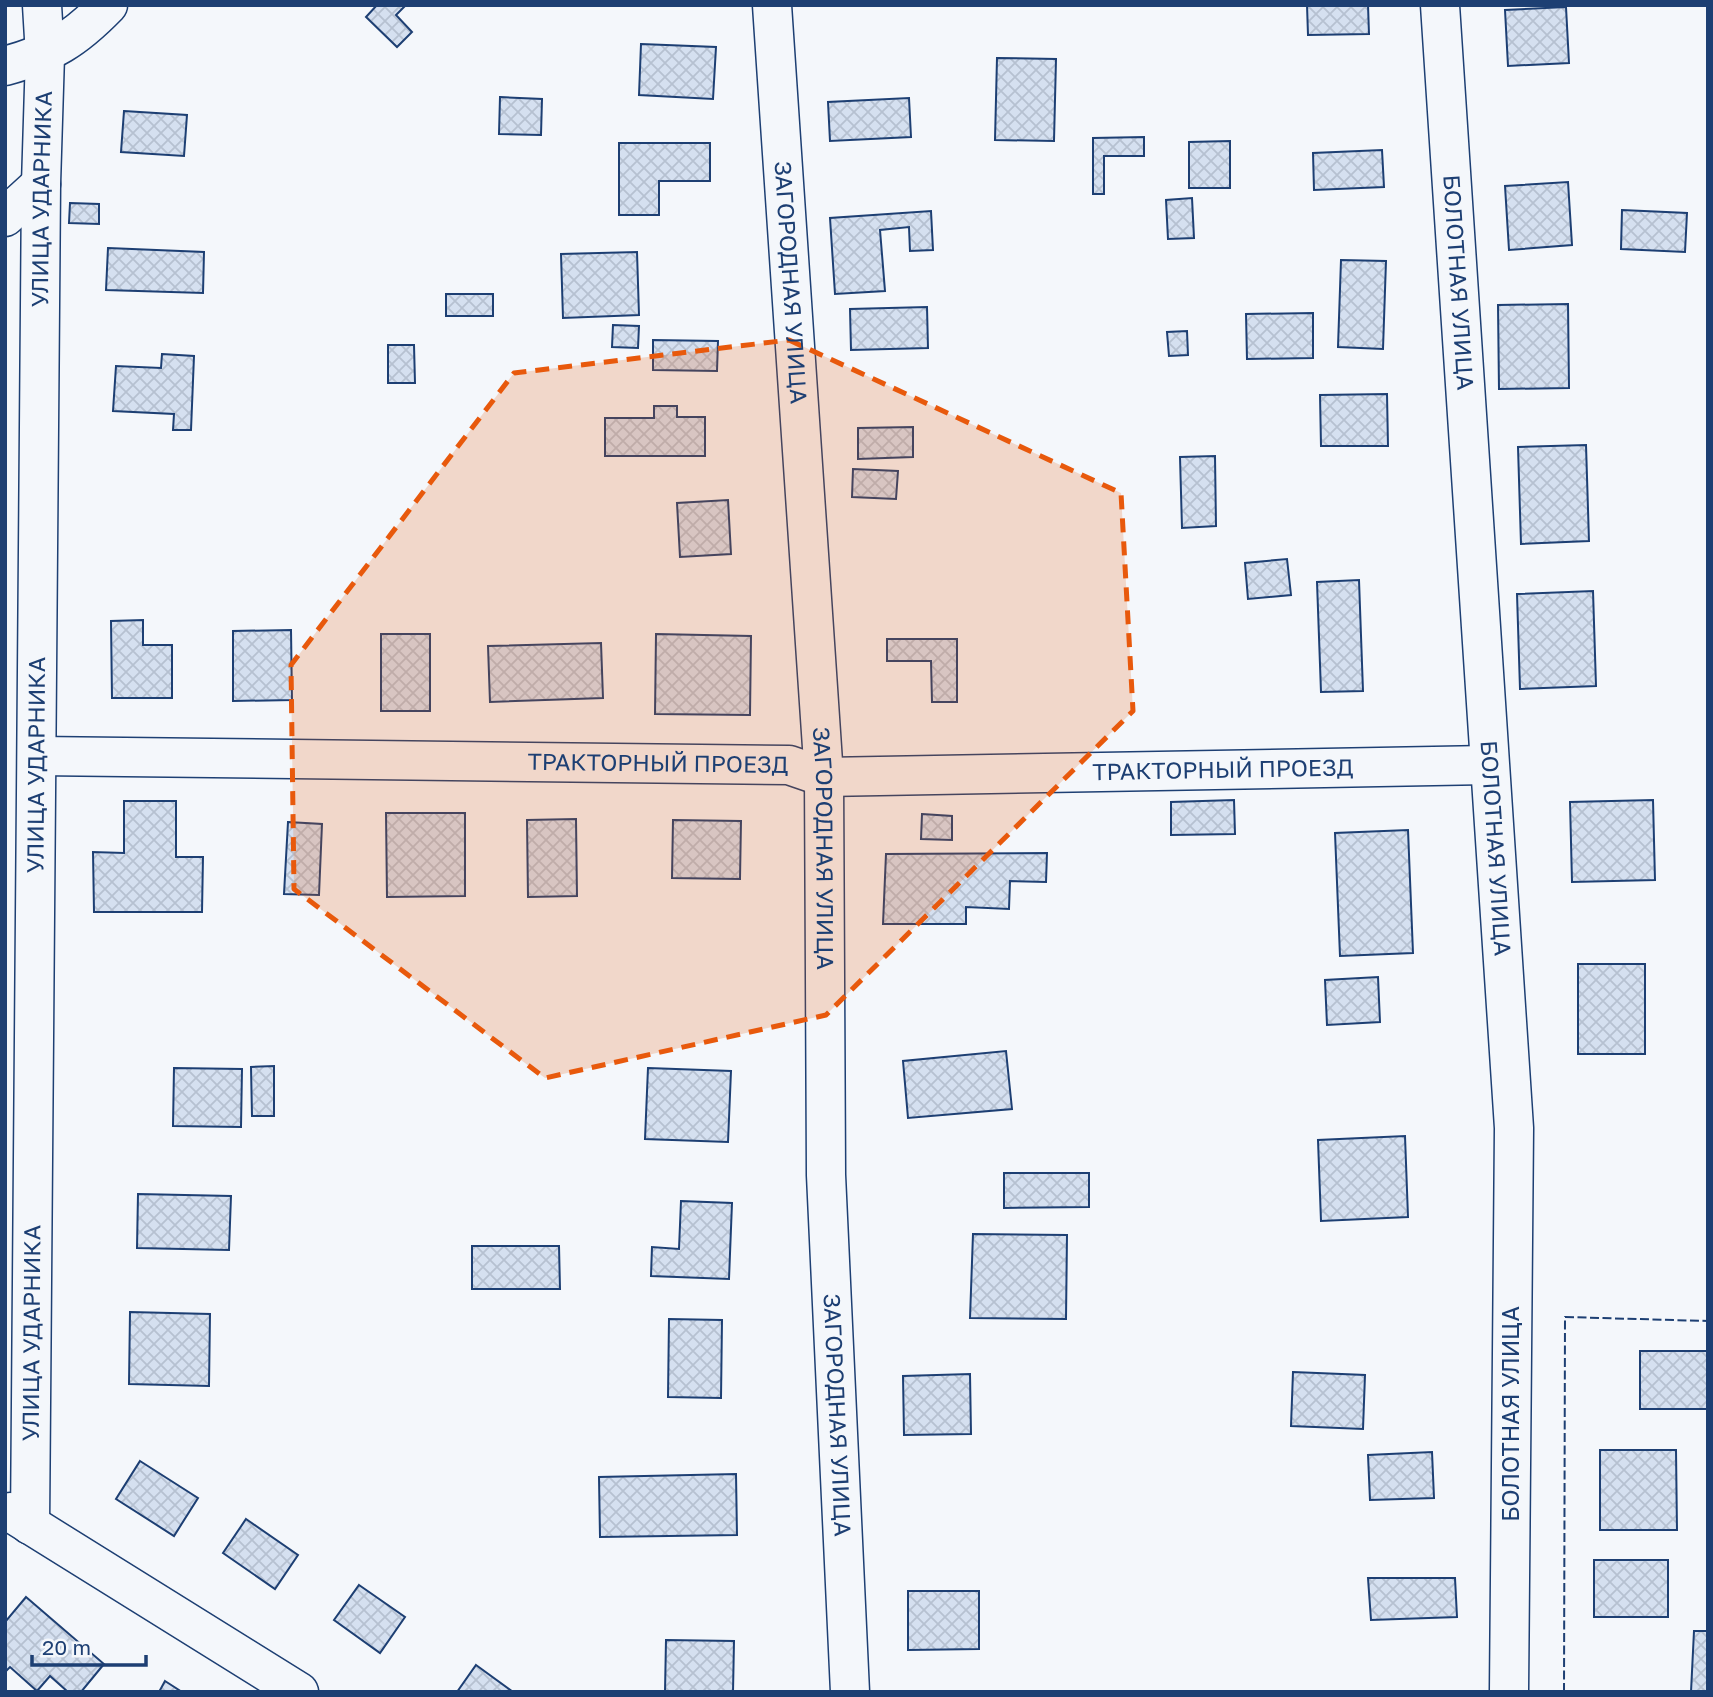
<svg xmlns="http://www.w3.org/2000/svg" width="1713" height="1697" font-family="'Golos Text',sans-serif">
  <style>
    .building { fill: url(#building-cross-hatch); stroke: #1d3f73; stroke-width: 2 }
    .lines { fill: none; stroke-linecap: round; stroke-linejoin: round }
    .minor-casing { stroke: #1d3f73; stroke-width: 41 }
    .minor { stroke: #f4f7fb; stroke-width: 38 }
    .fence { stroke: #1d3f73; stroke-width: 2; stroke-dasharray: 9 3.5; stroke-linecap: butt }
    .marked { fill: #e8590c; fill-opacity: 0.2; stroke: #e8590c; stroke-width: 5; stroke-dasharray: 14 9; stroke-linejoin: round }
    .labels { text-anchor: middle; stroke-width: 5; stroke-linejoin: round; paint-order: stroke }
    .street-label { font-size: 23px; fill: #1d3f73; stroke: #f4f7fb }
  </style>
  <defs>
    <pattern id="building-cross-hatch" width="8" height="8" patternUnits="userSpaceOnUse" patternTransform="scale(1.75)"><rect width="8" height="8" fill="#d5e0f0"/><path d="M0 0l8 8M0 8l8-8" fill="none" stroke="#b6c1d1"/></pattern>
  </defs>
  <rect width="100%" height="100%" fill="#f4f7fb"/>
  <g class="building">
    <polygon points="377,5 406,5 396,15 412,32 397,47 366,17"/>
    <polygon points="1307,5 1368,5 1369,34 1308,35"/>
    <polygon points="1566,7 1569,63 1508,66 1505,10"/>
    <polygon points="641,44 716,47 713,99 639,95"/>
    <polygon points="997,58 1056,59 1054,141 995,140"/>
    <polygon points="500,97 542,99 541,135 499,134"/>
    <polygon points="909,98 911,137 830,141 828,102"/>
    <polygon points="124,111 187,115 184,156 121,152"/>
    <polygon points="1144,137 1144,156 1104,156 1104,194 1093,194 1093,138"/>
    <polygon points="1230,141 1230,188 1189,188 1189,142"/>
    <polygon points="619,143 710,143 710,181 659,181 659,215 619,215"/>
    <polygon points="1382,150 1384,187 1314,190 1313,153"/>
    <polygon points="1568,182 1572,245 1509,250 1505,186"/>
    <polygon points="1192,198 1194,238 1168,239 1166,200"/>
    <polygon points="70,203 99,204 99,224 69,223"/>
    <polygon points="1622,210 1687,213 1685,252 1621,249"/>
    <polygon points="931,211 933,250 910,251 909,227 880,230 885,291 835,294 830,218"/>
    <polygon points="108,248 204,252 203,293 106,290"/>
    <polygon points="637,252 639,315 563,318 561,254"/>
    <polygon points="1341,260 1386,261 1383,349 1338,347"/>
    <rect x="446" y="294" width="47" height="22"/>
    <polygon points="1568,304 1569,388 1499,389 1498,305"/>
    <polygon points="927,307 928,348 851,350 850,309"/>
    <polygon points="1313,313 1313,358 1247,359 1246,314"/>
    <polygon points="613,325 639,326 638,348 612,347"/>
    <polygon points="1187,331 1188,355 1169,356 1167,332"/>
    <polygon points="653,340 718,341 717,371 653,370"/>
    <polygon points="388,345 414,345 415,383 388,383"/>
    <polygon points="162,354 194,356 191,430 173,430 174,414 113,411 116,366 161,368"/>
    <polygon points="1387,394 1388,446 1321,446 1320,395"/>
    <polygon points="654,406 677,406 677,417 705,417 705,456 605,456 605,418 654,418"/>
    <polygon points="913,427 913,457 858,459 858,428"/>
    <polygon points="1586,445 1589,541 1521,544 1518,447"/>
    <polygon points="1215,456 1216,526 1182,528 1180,457"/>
    <polygon points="853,469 898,471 896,499 852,497"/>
    <polygon points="728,500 731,554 680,557 677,503"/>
    <polygon points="1287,559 1291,595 1248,599 1245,563"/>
    <polygon points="1359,580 1363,691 1321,692 1317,582"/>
    <polygon points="1593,591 1596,686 1520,689 1517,594"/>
    <polygon points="143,620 143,645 172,645 172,698 112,698 111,621"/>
    <polygon points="291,630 292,700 233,701 233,631"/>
    <rect x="381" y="634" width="49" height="77"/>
    <polygon points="656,634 751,636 750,715 655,714"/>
    <polygon points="887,639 957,639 957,702 932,702 931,661 887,661"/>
    <polygon points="601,643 603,698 490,702 488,646"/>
    <polygon points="1234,800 1235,834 1171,835 1171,802"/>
    <polygon points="1653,800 1655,880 1572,882 1570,802"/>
    <polygon points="124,801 176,801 176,857 203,857 202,912 94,912 93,852 124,853"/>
    <polygon points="386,813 465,813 465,896 387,897"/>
    <polygon points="922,814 952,816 952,840 921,839"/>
    <polygon points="576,819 577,896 528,897 527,820"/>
    <polygon points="673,820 741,821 740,879 672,878"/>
    <polygon points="288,822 322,824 319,895 284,894"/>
    <polygon points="1408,830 1413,953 1340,956 1335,833"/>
    <polygon points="1047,853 1046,882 1010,881 1009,909 966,907 966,924 883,924 886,854"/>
    <rect x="1578" y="964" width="67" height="90"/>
    <polygon points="1378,977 1380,1022 1327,1025 1325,980"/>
    <polygon points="1006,1051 1012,1109 908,1118 903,1061"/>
    <polygon points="274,1066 274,1116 252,1116 251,1067"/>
    <polygon points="174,1068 242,1069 241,1127 173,1126"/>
    <polygon points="648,1068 731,1071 728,1142 645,1139"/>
    <polygon points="1405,1136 1408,1217 1321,1221 1318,1140"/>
    <polygon points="1004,1173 1089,1173 1089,1207 1004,1208"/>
    <polygon points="138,1194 231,1196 229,1250 137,1248"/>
    <polygon points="681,1201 732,1203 729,1279 651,1276 652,1247 679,1249"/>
    <polygon points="973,1234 1067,1235 1066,1319 970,1318"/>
    <polygon points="472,1246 559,1246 560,1289 472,1289"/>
    <polygon points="130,1312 210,1314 209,1386 129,1384"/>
    <polygon points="669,1319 722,1320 721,1398 668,1397"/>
    <rect x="1640" y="1351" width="68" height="58"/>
    <polygon points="1293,1372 1365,1375 1363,1429 1291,1426"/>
    <polygon points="970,1374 971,1434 904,1435 903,1376"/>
    <polygon points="1600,1450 1676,1450 1677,1530 1600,1530"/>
    <polygon points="1432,1452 1434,1498 1370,1500 1368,1455"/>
    <polygon points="140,1461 198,1498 174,1536 116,1499"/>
    <polygon points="736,1474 737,1535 600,1537 599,1477"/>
    <polygon points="246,1519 298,1555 275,1589 223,1553"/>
    <rect x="1594" y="1560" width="74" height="57"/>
    <polygon points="1368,1578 1455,1578 1457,1617 1371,1620"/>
    <polygon points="359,1585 405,1617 380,1653 334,1620"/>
    <polygon points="908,1591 979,1591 979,1649 908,1650"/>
    <polygon points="26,1597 104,1664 81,1692 68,1692 50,1676 37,1691 10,1667 5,1672 5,1622"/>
    <polygon points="1694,1631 1708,1631 1708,1692 1691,1692"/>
    <polygon points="666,1640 734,1641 733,1692 665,1692"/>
    <polygon points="476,1665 513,1692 457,1692"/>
    <polygon points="165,1681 182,1692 159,1692"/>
  </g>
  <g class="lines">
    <defs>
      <g id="minor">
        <path id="s1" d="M772,5L824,777L826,1175L850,1692"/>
        <path id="s2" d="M1440,5L1514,1128L1509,1692"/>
        <path d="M5,66C52,53 74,40 108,5"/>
        <polyline points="5,217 41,184"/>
        <path id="s3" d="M37,756L789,765L824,777L1488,765"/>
        <polyline points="10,1512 299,1692"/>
        <path id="s4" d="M30,1525L41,184L45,55L42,5"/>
      </g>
    </defs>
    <use href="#minor" class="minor-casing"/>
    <use href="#minor" class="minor"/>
    <polyline class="fence" points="1564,1692 1565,1317 1708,1321"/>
  </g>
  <path class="marked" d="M789,340L1121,493L1133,711L826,1015L545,1078L294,889L291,665L514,373Z"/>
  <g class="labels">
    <g class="street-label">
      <text dy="8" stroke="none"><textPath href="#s4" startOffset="1326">УЛИЦА УДАРНИКА</textPath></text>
      <text dy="8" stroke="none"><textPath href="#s1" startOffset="278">ЗАГОРОДНАЯ УЛИЦА</textPath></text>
      <text dy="8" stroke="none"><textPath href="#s2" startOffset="278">БОЛОТНАЯ УЛИЦА</textPath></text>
      <text dy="8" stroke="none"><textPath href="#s4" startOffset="760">УЛИЦА УДАРНИКА</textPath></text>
      <text dy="8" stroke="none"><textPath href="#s3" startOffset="621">ТРАКТОРНЫЙ ПРОЕЗД</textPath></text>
      <text dy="8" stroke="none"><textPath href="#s3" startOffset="1188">ТРАКТОРНЫЙ ПРОЕЗД</textPath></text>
      <text dy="8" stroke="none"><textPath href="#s1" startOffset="845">ЗАГОРОДНАЯ УЛИЦА</textPath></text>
      <text dy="8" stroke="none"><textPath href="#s2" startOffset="845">БОЛОТНАЯ УЛИЦА</textPath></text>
      <text dy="8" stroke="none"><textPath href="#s4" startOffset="192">УЛИЦА УДАРНИКА</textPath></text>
      <text transform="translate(1511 1414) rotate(-90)" y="8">БОЛОТНАЯ УЛИЦА</text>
      <text dy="8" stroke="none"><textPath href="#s1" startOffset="1412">ЗАГОРОДНАЯ УЛИЦА</textPath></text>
    </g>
  </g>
  <rect width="1713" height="1697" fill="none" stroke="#1d3f73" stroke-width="14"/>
  <path d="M32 1655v10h114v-10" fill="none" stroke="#1d3f73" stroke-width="3.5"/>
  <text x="42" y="1655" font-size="21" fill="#1d3f73" stroke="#f4f7fb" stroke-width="5" paint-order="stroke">20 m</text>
</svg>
